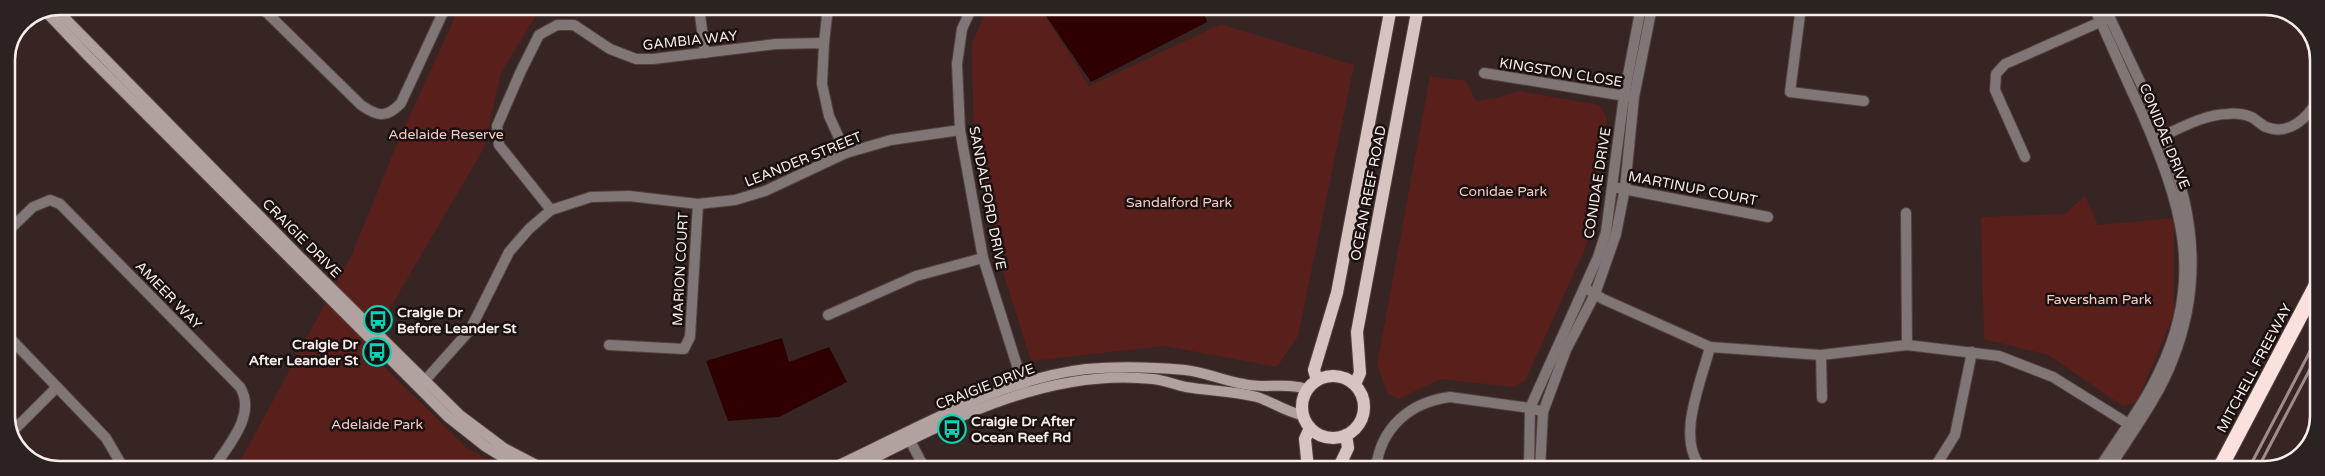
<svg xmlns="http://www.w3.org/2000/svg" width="2325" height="476" font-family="'Varela Round',sans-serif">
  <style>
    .green { fill: #591f1b }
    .water { fill: #2e0001 }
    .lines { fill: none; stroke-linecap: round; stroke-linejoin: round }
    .minor-casing { stroke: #52413f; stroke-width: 12 }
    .tertiary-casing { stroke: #52413f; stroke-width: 12 }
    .secondary-casing { stroke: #52413f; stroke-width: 12 }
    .primary-casing { stroke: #52413f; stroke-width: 14 }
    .motorway-casing { stroke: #52413f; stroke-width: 17 }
    .minor { stroke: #807675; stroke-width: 10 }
    .tertiary { stroke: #807675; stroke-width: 10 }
    .secondary { stroke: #b1a29f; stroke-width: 10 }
    .primary { stroke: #d7c3c0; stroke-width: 12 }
    .motorway { stroke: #fae1de; stroke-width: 15 }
    .rail { stroke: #9d8e8c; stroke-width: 3 }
    .labels { text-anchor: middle; stroke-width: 5; stroke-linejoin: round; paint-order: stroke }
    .street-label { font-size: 14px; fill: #f9edeb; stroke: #191110 }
    .park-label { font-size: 14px; fill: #f7cac4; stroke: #191110 }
    .poi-label { font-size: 14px; font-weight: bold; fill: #f9edeb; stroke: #191110; text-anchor: start }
    .rim { fill: none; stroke: #f9edeb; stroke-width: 2.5 }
  </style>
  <rect width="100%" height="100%" fill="#372523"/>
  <g class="green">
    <polygon points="460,6 542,6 501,73 484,148 366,349 467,448 505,469 236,469 352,254 398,141"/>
    <polygon points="988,7 1040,7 1089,86 1221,24 1354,65 1298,336 1277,367 1164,346 1031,361 997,253 973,114 972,43"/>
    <polygon points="1430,76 1466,81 1476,101 1496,98 1519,91 1599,105 1607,118 1599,193 1585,249 1525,381 1513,387 1441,379 1398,399 1388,394 1377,365"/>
    <polygon points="2085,196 2098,225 2174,218 2174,314 2137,401 2123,406 2048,355 1984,339 1981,217 2065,214"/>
  </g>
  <g class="water">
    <polygon points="1055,7 1202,7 1207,22 1091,82 1044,13"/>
    <polygon points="782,338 789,362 829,347 847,382 779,417 728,421 706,361"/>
  </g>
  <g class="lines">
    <defs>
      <g id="minor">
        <path d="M260,6L361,105C378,117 387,118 401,103L446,6"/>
        <polyline points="699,7 705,53"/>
        <polyline points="972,7 962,29 957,64 960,130 983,258 1025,391"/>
        <polyline points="1801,7 1790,92 1864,101"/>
        <polyline points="56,20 70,6"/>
        <polyline points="824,43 828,7"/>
        <polyline points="1484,73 1631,97"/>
        <path d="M2156,139C2177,130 2204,114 2228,114C2234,113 2245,114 2251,117C2256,119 2261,125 2266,127C2289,136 2308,118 2318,99"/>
        <polyline points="2025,157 1995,90 1996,74 2005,64 2107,19"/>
        <polyline points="1613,187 1768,217"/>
        <polyline points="551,210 499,145 497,126 521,71 539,35 557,25 574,25 610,49 636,59 653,59 776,44 824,43 822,84 829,116 846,153"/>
        <polyline points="1906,213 1907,345"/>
        <path d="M6,233L33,207L50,200L60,204L240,387C257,415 228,445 213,469"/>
        <polyline points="1585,288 1603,299 1710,347 1821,355 1907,345 1999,356 2053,377 2135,428"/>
        <polyline points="828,315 916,276 983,258"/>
        <polyline points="609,345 684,349 690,337 698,204"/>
        <polyline points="1821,355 1822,398"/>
        <polyline points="420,386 470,330 509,252 529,229 551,210 591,197 629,196 698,204 735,200 765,191 846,153 891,140 960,130"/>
        <polyline points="11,433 57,387"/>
        <polyline points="906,433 925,469"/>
        <path d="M1376,469C1380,428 1410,402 1450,397L1530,408L1543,412"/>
        <path d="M1703,469C1674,441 1702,380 1710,347"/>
        <polyline points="1933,470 1955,435 1972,352"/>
      </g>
      <g id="tertiary">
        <path d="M2094,7C2110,42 2125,77 2141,111C2180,201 2206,275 2160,370C2144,405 2119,437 2098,470"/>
        <path d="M2105,7C2158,125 2225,227 2173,359C2159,397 2130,435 2108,470"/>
        <polyline points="7,335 106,438 124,469"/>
        <polyline points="1529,469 1530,408 1598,257 1606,232 1624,96 1641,7"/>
        <polyline points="1540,469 1543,412 1566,350 1595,294 1616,234 1625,188 1634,97 1652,7"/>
      </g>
      <g id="secondary">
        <polyline points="55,8 300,257 460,415 504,448 544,469"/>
        <polyline points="46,12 88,56 448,417 486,447 522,469"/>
        <path d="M830,469C912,432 995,380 1086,369C1118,366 1153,367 1185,370C1205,372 1224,381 1244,384C1265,389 1287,382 1307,389"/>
        <path d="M852,469C945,423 1045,367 1153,379C1164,380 1175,385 1186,387C1210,391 1233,391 1257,397C1273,402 1286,412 1302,415"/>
      </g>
      <g id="primary">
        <circle cx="1333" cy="407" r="31"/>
        <polyline points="1317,380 1314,370 1337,293 1391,7"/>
        <polyline points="1355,384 1360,373 1357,332 1418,7"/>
        <polyline points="1308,469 1305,439 1310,428"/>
        <polyline points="1338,469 1348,448 1346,435"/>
      </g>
      <polyline id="motorway" points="2219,470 2318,282"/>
    </defs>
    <use href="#minor" class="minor-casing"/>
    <use href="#tertiary" class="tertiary-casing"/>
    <use href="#secondary" class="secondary-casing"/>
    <use href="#primary" class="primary-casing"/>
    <use href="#motorway" class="motorway-casing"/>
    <use href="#minor" class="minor"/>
    <use href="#tertiary" class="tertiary"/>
    <use href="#secondary" class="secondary"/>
    <use href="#primary" class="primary"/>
    <use href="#motorway" class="motorway"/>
    <g class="rail">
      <polyline points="2248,470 2318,336"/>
      <polyline points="2257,470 2318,354"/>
    </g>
  </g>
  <defs>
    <symbol id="bus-ring" viewBox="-11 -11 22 22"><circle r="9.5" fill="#191110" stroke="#07d5b6" stroke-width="1.5"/><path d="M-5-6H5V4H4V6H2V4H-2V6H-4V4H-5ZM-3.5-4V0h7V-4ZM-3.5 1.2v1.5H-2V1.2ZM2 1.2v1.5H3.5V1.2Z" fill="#07d5b6"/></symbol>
  </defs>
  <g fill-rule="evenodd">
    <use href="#bus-ring" x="362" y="304" width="32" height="32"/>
    <use href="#bus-ring" x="361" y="336" width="32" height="32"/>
    <use href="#bus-ring" x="936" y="413" width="32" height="32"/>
  </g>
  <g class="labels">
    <g class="street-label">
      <text transform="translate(690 40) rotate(-6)" y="5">GAMBIA WAY</text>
      <text transform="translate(1561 72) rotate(9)" y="5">KINGSTON CLOSE</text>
      <text transform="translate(2165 136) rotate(68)" y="5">CONIDAE DRIVE</text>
      <text transform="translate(803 159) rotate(-22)" y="5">LEANDER STREET</text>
      <text transform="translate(1597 183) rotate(-81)" y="5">CONIDAE DRIVE</text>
      <text transform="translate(1693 188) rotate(11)" y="5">MARTINUP COURT</text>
      <text transform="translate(1368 193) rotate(-79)" y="5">OCEAN REEF ROAD</text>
      <text transform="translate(988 198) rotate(79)" y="5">SANDALFORD DRIVE</text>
      <text transform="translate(302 238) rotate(45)" y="5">CRAIGIE DRIVE</text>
      <text transform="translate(680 269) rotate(-87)" y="5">MARION COURT</text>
      <text transform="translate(169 295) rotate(46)" y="5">AMEER WAY</text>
      <text transform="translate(2254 368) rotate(-62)" y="5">MITCHELL FREEWAY</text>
      <text transform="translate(985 386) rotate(-21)" y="5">CRAIGIE DRIVE</text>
    </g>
    <g class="park-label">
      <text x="446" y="139">Adelaide Reserve</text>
      <text x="1503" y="196">Conidae Park</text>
      <text x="1179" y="207">Sandalford Park</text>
      <text x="2099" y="304">Faversham Park</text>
      <text x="377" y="429">Adelaide Park</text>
    </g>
    <g class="poi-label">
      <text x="397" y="317">Craigie Dr<tspan x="397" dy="16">Before Leander St</tspan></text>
      <text x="358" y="349" text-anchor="end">Craigie Dr<tspan x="358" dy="16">After Leander St</tspan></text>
      <text x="971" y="426">Craigie Dr After<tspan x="971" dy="16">Ocean Reef Rd</tspan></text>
    </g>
  </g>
  <path d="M0 0H2325V476H0ZM60 15H2265A45 45 0 0 1 2310 60V416A45 45 0 0 1 2265 461H60A45 45 0 0 1 15 416V60A45 45 0 0 1 60 15Z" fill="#2b2322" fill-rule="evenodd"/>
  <path class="rim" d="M60 15H2265A45 45 0 0 1 2310 60V416A45 45 0 0 1 2265 461H60A45 45 0 0 1 15 416V60A45 45 0 0 1 60 15Z"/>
</svg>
